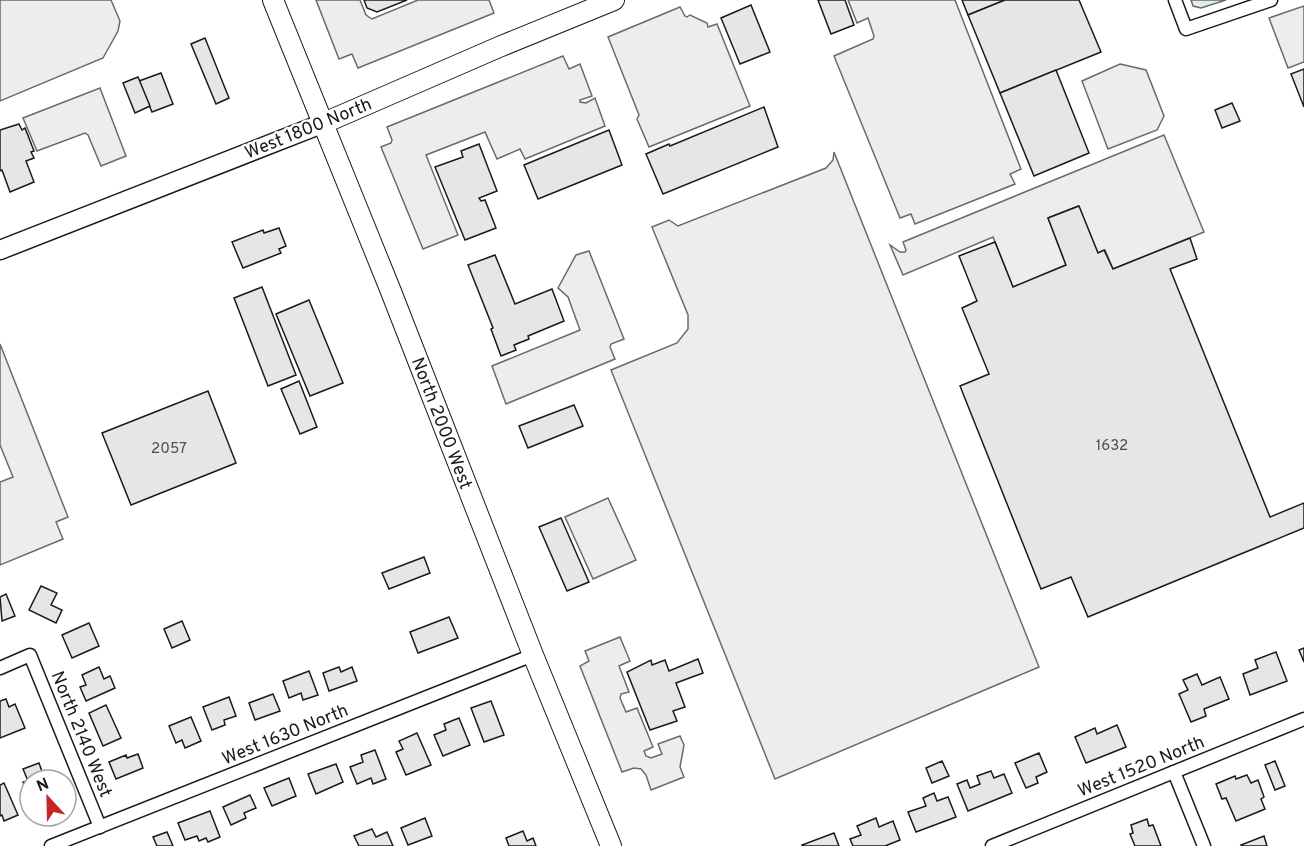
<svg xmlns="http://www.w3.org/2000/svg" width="1304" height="846" font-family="Overpass,sans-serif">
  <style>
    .green { fill: #e0efe3; stroke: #6a6a6a; stroke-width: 1.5 }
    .parking { fill: #ededed; stroke: #6a6a6a; stroke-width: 1.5 }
    .building { fill: #e6e6e6; stroke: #1a1a1a; stroke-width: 1.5 }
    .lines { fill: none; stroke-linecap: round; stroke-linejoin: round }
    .minor-casing { stroke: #1a1a1a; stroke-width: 15 }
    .secondary-casing { stroke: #1a1a1a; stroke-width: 21 }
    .primary-casing { stroke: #1a1a1a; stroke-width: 22 }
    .minor { stroke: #fff; stroke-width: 12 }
    .secondary { stroke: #fff; stroke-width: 18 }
    .primary { stroke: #fff; stroke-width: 20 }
    .labels { text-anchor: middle; stroke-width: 4.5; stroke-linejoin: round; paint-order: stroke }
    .number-label { font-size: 15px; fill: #4d4d4d }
    .street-label { font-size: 18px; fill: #1a1a1a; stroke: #fff }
  </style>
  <rect width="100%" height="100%" fill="#fff"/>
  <polygon class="green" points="1191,0 1226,0 1201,8 1193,6"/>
  <g class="parking">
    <polygon points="0,0 111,0 120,21 118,31 103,58 0,101"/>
    <polygon points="316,0 360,0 366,15 372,19 418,0 489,0 494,13 358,68 352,54 339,59"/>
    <polygon points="848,0 955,0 1021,169 1010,174 1015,184 915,224 911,214 900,218 834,56 873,39 874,36 868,18 857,23"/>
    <polygon points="1304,6 1304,62 1288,68 1269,18"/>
    <polygon points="680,7 685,16 687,17 690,15 707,23 708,27 717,24 750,106 649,147 637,119 639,115 608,37"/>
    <polygon points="563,56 569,69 580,64 592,96 580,100 580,102 586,103 595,98 605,126 525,159 520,149 497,159 485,132 426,155 458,235 423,249 381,147 391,143 392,140 387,127"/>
    <polygon points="1120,64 1146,70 1164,116 1157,130 1108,149 1082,81"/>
    <polygon points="100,88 126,156 101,166 88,135 85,133 37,151 23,118"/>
    <polygon points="1164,135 1204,232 1113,269 1105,250 1098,253 1078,206 1048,218 1066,265 1013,287 993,237 903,275 890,245 900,252 905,252 906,250 903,242"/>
    <polygon points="834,152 1039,667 775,779 611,370 677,343 688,329 688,315 652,227 669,220 678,226 826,168 833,160"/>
    <polygon points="589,251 624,339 611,344 610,347 615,359 506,404 492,366 580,330 568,297 558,288 576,255"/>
    <polygon points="0,344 68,517 56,522 63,539 0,565 0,482 13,477 0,445"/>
    <polygon points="608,498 636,560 593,579 565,517"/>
    <polygon points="620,637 630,661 619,666 629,692 621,694 620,698 626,712 637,708 653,747 644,751 646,756 651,758 662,754 658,744 680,736 684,745 680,767 684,777 651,790 646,775 641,769 634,768 622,772 580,666 589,661 585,651"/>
  </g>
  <g class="building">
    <polygon points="364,0 407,0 377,12 367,8"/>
    <polygon points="818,0 845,0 854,25 831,34"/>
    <polygon points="962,0 1005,0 968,15"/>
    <polygon points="1005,0 1079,0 1101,52 1000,93 968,15"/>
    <polygon points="751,5 770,52 740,64 721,18"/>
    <polygon points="205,38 229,98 216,104 191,44"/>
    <polygon points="1304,69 1304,107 1291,74"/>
    <polygon points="1056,70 1089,153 1034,176 1000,93"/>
    <polygon points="161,73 173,104 152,112 139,81"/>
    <polygon points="138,77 150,106 135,113 123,83"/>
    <polygon points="1232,103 1240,121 1222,128 1215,110"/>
    <polygon points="764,107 778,147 663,194 646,154 669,144 670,146"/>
    <polygon points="19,124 22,130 25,128 34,151 31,152 34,158 26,161 34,182 10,192 2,170 0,171 0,130"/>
    <polygon points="609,130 622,165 538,199 524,165"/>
    <polygon points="479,144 497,191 479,198 481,201 485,200 496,228 465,240 435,167 463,157 461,151"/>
    <polygon points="1079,206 1098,253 1104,250 1113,269 1190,238 1197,259 1170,269 1270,517 1304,503 1304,528 1088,617 1071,577 1041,589 960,386 989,374 962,308 977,301 959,256 995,242 1013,287 1066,265 1048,218"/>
    <polygon points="279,228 286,246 279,249 281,253 243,268 232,242 263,230 264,233"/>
    <polygon points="495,255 515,304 552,289 564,321 528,336 529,339 514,345 516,350 501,356 491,329 493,328 468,265"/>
    <polygon points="262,287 296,375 268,386 234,298"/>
    <polygon points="309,300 343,383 310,396 276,314"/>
    <polygon points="299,381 317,427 300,434 281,389"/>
    <polygon points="208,391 236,463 131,505 102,433"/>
    <polygon points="574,405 583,426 528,448 519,426"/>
    <polygon points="561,518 589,582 567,591 539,527"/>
    <polygon points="424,557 430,573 389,589 382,573"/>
    <polygon points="41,586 57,593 51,605 62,610 56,623 29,610"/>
    <polygon points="6,594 15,616 2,621 0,597"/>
    <polygon points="449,617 458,638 418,653 410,632"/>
    <polygon points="182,621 190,640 172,648 164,629"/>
    <polygon points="89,623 99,646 72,658 62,635"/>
    <polygon points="1304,648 1304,662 1299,650"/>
    <polygon points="1276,652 1287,681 1250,695 1243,674 1258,668 1255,660"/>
    <polygon points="698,659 703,673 676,683 685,707 673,711 677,721 650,730 627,672 651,660 652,665 665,660 669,671"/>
    <polygon points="99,667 104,679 110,676 115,688 86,701 80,687 86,685 82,675"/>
    <polygon points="339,667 341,672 352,667 357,681 329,691 323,673"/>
    <polygon points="309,671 318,695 303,700 301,693 289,698 283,681"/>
    <polygon points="1197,674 1202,685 1220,677 1229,699 1204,709 1206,716 1191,722 1179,694 1188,690 1183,680"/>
    <polygon points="273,694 280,711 255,720 249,703"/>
    <polygon points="229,697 236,716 224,720 225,725 212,730 203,707"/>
    <polygon points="6,699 9,707 15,704 25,728 0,738 0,701"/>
    <polygon points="491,701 504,735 484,742 471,708"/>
    <polygon points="106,705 121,738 103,746 89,713"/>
    <polygon points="191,717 201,741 185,748 182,740 176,743 169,726"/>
    <polygon points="459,718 470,745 443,756 434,735 446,730 444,724"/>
    <polygon points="1117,725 1126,747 1086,763 1075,737 1095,728 1097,734"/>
    <polygon points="417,733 431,765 406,775 396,752 403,749 399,741"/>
    <polygon points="375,750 386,779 373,784 371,778 357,784 350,767 363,762 361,755"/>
    <polygon points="1039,753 1047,772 1036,777 1038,783 1026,788 1015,763"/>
    <polygon points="138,754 143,768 116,779 109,762 126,755 127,758"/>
    <polygon points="942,761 949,776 932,783 926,768"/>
    <polygon points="1275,761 1285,786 1275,790 1265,765"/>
    <polygon points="39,763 45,780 30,780 29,799 23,782 28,781 23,769"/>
    <polygon points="336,764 343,782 316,794 308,774"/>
    <polygon points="991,771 994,778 1004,774 1012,793 968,811 957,784 967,780 970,788 980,784 977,776"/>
    <polygon points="1247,775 1251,783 1258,780 1264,797 1261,799 1265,809 1236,821 1226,798 1222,799 1216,784 1235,776 1236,779"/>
    <polygon points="289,778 296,796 272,806 264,788"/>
    <polygon points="4,783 18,815 4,821 2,815 0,816 0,785"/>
    <polygon points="934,793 937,801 948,797 956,817 916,832 908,812 926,806 923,798"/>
    <polygon points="250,795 256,808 244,813 246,818 231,825 223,807"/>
    <polygon points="210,811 220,837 208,842 206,838 199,841 197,836 185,840 178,823"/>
    <polygon points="425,818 432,836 408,845 401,828"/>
    <polygon points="876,818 879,827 893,821 900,840 885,846 853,846 850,839 861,835 857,826"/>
    <polygon points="1147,819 1149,826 1153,825 1161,846 1135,846 1130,834 1133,833 1131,825"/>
    <polygon points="372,829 376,837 387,832 393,846 359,846 354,836"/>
    <polygon points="523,831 527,841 533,838 536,846 509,846 506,838"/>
    <polygon points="167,832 173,846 157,846 153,837"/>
    <polygon points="834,833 839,846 803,846 802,845"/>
    <polygon points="1264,836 1267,846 1242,846 1241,845"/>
  </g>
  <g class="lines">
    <defs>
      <g id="minor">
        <polyline points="1175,0 1186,29 1271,0"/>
        <polyline points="0,668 30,655 100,827"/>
        <polyline points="1174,772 1204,846"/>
        <polyline points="51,846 533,655"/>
        <polyline points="992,846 1304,719"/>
      </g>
      <polyline id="secondary" points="0,250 324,123"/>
      <g id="primary">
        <polyline points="273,0 390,289 533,655 611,846"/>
        <polyline points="324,123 499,47 614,0"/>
      </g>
    </defs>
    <use href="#minor" class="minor-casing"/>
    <use href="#secondary" class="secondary-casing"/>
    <use href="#primary" class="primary-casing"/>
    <use href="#minor" class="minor"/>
    <use href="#secondary" class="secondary"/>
    <use href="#primary" class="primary"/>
  </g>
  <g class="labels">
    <g class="number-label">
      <text x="1112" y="450">1632</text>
      <text x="169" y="453">2057</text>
    </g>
    <g class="street-label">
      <text transform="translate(308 128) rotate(-22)" y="6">West 1800 North</text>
      <text transform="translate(442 423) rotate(69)" y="6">North 2000 West</text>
      <text transform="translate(82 734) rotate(68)" y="6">North 2140 West</text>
      <text transform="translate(285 734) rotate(-22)" y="6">West 1630 North</text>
      <text transform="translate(1141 766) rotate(-22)" y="6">West 1520 North</text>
    </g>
  </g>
  <g transform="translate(48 798) rotate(338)"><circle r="28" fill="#ffffff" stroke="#a3a3a3" stroke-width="1.5"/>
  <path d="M0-4.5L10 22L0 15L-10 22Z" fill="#c62828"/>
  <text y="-9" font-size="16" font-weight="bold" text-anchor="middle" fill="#1a1a1a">N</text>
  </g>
</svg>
